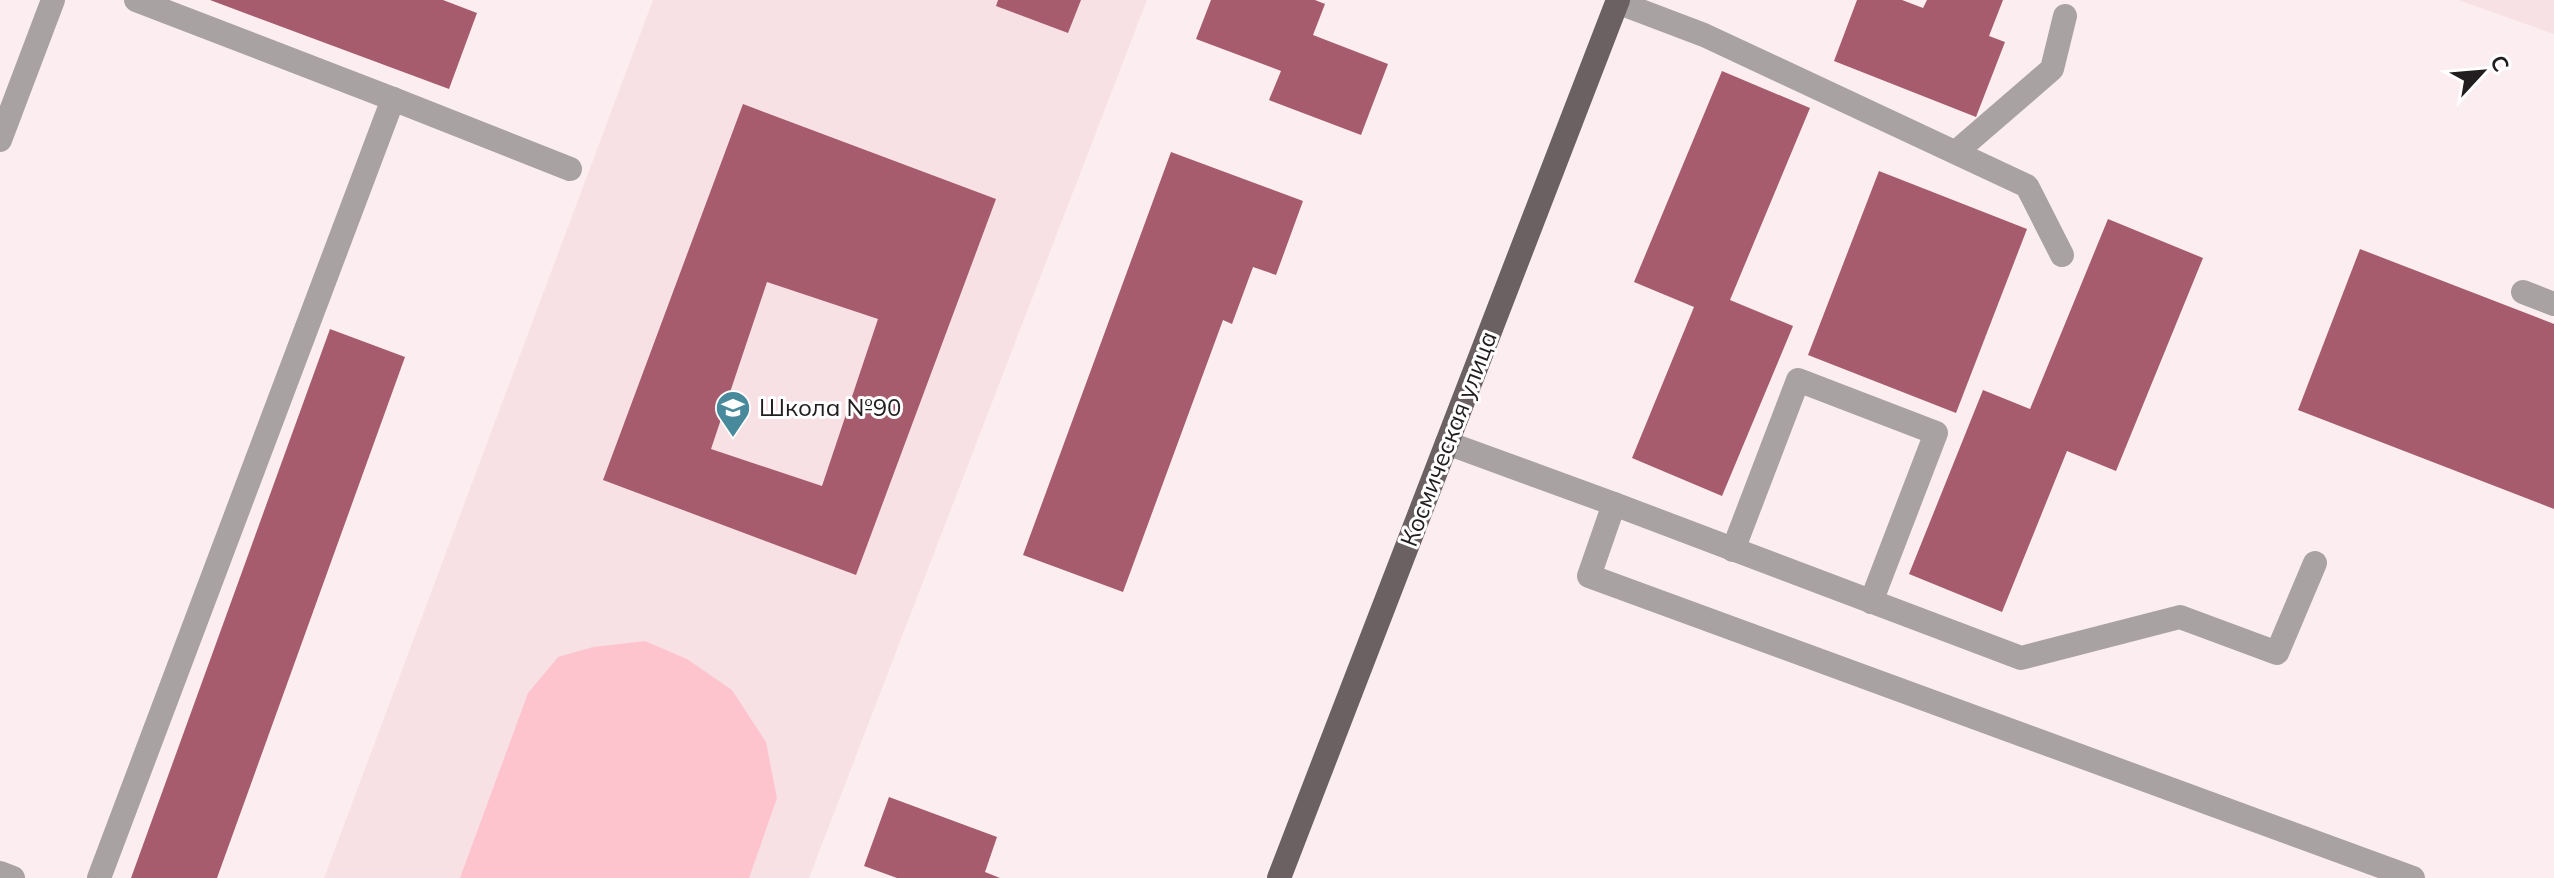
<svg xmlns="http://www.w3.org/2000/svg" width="2554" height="878" font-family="Mulish,sans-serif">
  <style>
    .built { fill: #f8e1e5 }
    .green { fill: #fdc4ce }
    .building { fill: #a65c6c; fill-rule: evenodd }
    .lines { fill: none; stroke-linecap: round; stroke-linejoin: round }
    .minor { stroke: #a8a2a3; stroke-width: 24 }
    .major { stroke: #6b6162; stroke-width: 24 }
    .labels { text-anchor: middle; stroke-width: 6; stroke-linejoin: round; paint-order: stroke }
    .poi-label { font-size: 24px; fill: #221d1e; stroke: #fff; text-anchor: start }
    .street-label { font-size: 24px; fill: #221d1e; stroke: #fff }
  </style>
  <rect width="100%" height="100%" fill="#fceef0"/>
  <g class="built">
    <polygon points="653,0 1147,0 809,878 324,878"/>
    <polygon points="2458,0 2554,0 2554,34"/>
  </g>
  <polygon class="green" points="645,641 687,659 732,690 766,742 777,798 749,878 460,878 528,693 558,657 593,647"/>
  <g class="building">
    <polygon points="210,0 443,0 477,13 449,89"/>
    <polygon points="998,0 1081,0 1068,33 996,6"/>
    <polygon points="1211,0 1315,0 1325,4 1313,35 1388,64 1361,135 1269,100 1281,71 1196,39"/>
    <polygon points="1857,0 1902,0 1923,8 1927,0 2003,0 1989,36 2005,42 1976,117 1834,61"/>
    <polygon points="1722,71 1810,108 1730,300 1793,326 1722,496 1632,458 1694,307 1634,282"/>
    <path d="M743,104L996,199L856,575L603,480ZM767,282L878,319L822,486L711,449Z"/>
    <polygon points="1171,152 1303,201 1276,275 1253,267 1232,324 1223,320 1123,592 1023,555"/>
    <polygon points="1879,171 2027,229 1956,413 1808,355"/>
    <polygon points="2108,219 2203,258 2116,471 2067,451 2002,612 1909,574 1983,390 2030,409"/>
    <polygon points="2360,249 2554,324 2554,509 2298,410"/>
    <polygon points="330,329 405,357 217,878 131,878"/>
    <polygon points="889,797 997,837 985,872 1000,878 897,878 864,866"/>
  </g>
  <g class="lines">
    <g class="minor">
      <polyline points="1617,2 1704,35 2027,186 2062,255"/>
      <polyline points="393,99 570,169"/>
      <polyline points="0,140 53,0"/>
      <polyline points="1956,152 2052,69 2065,16"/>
      <polyline points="2523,292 2554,304"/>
      <polyline points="1447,443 1614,504 1589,576 2413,878"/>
      <polyline points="1614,504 2021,658 2180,617 2277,653 2315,563"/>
      <polyline points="1733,550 1798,380 1936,433 1871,602"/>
      <polyline points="0,873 13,878"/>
      <polyline points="99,878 393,99 136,0"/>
    </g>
    <polyline class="major" points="1279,878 1618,0"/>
  </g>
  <defs>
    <symbol id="school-pin" viewBox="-11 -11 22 30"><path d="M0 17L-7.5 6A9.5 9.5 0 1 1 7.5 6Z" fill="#488a9b" stroke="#fff"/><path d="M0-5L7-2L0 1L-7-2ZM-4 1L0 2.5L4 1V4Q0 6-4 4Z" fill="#fff"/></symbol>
  </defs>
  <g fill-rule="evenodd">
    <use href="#school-pin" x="713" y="388" width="40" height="54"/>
  </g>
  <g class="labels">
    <g class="poi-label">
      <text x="759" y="416">Школа №90</text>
    </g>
    <g class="street-label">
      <text transform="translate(1449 439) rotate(-69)" y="8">Космическая улица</text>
    </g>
  </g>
  <g transform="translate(2482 72) rotate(64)" stroke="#ffffff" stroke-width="6" paint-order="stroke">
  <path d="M0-6L14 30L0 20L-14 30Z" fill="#221d1e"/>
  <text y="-12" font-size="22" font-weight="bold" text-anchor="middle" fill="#221d1e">С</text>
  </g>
</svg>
